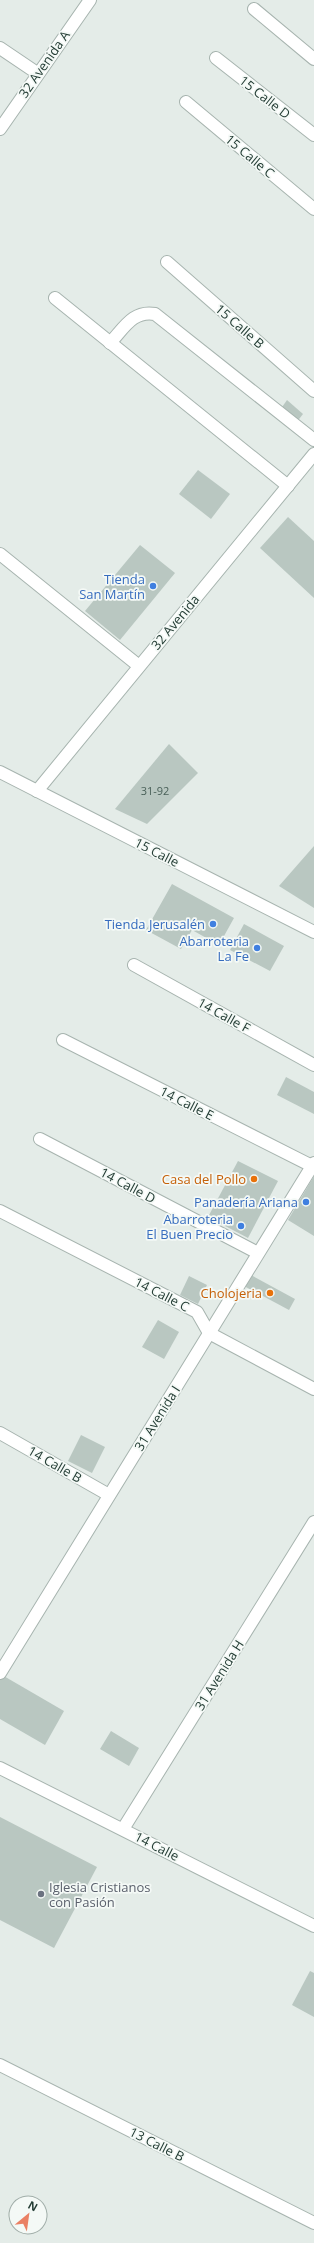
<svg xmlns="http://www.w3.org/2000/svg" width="314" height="2243" font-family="'Open Sans',sans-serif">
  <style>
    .building { fill: #b9c7c1 }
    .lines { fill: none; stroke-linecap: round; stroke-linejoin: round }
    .minor-casing { stroke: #a7b4af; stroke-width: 14 }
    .minor { stroke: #fff; stroke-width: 12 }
    .shop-dot { fill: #3f7fe0; stroke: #f4f9f6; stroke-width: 1.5 }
    .food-dot { fill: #e8710a; stroke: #f4f9f6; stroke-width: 1.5 }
    .worship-dot { fill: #6b7280; stroke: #f4f9f6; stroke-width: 1.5 }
    .labels { text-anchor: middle; stroke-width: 3.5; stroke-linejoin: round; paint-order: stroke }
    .number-label { font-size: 11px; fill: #496058 }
    .street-label { font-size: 13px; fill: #243d35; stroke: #f4f9f6 }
    .shop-label { font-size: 13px; fill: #366cbe; stroke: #f4f9f6; text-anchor: end }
    .food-label { font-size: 13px; fill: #c56008; stroke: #f4f9f6; text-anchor: end }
    .worship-label { font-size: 13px; fill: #5b616d; stroke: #f4f9f6; text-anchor: start }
  </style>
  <rect width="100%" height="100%" fill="#e4ece8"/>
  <g class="building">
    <polygon points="287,400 303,414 296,423 280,410"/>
    <polygon points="198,470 230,494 211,519 179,494"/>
    <polygon points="288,517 314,541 314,598 260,548"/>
    <polygon points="140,545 175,573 120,640 85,611"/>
    <polygon points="169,744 198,773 147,824 115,809"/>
    <polygon points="314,846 314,908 279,886"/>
    <polygon points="172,884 234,918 219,945 192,930 181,949 146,930"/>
    <polygon points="244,924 284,946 270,971 230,950"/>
    <polygon points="286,1077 314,1092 314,1114 277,1095"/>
    <polygon points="238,1161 278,1181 248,1238 208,1217"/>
    <polygon points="314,1176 314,1236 288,1220"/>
    <polygon points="251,1275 295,1299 289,1310 244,1286"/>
    <polygon points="189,1276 207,1285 198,1304 180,1295"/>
    <polygon points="158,1320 179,1332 164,1359 142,1347"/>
    <polygon points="81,1435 105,1447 92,1473 68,1461"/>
    <polygon points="2,1675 64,1711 45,1745 0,1719 0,1678"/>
    <polygon points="111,1731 139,1748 129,1766 100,1749"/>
    <polygon points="0,1817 97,1867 54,1948 0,1920"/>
    <polygon points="310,1971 314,1973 314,2017 292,2005"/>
  </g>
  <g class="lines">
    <defs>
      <g id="minor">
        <polyline points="254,9 314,59"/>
        <polyline points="0,48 37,73"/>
        <polyline points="216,58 314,135"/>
        <polyline points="186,102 314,209"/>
        <polyline points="0,129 90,0"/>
        <polyline points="167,262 314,391"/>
        <polyline points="55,298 288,486"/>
        <path d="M110,343C124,328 133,310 155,314L314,440"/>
        <polyline points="0,554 139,666"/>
        <polyline points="0,772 314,932"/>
        <polyline points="37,791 314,454"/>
        <polyline points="134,965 314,1065"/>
        <polyline points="63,1040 312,1166"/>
        <polyline points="40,1139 258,1253"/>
        <polyline points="0,1211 197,1312 209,1333 314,1389"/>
        <polyline points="0,1433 109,1495"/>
        <polyline points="0,1673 314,1163"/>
        <polyline points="0,1768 314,1926"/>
        <polyline points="123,1829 314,1522"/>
        <polyline points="0,2065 314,2223"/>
      </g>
    </defs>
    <use href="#minor" class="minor-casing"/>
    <use href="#minor" class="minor"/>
  </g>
  <g class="shop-dot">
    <circle cx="153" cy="586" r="4"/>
    <circle cx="213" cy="924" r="4"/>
    <circle cx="257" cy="948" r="4"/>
    <circle cx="306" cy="1202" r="4"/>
    <circle cx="241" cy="1226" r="4"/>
  </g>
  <g class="food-dot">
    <circle cx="254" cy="1179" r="4"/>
    <circle cx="270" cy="1293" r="4"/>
  </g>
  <circle class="worship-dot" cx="41" cy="1894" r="4"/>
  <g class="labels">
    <g class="number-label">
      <text x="155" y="795">31-92</text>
    </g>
    <g class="street-label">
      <text transform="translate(44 64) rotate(-55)" y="5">32 Avenida A</text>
      <text transform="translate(265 97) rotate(38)" y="5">15 Calle D</text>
      <text transform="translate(250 156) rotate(40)" y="5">15 Calle C</text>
      <text transform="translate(240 326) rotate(41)" y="5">15 Calle B</text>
      <text transform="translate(175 622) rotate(-50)" y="5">32 Avenida</text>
      <text transform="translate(157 852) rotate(27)" y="5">15 Calle</text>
      <text transform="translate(224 1015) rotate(29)" y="5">14 Calle F</text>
      <text transform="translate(187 1103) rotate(27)" y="5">14 Calle E</text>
      <text transform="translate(128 1185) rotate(28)" y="5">14 Calle D</text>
      <text transform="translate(162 1294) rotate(27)" y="5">14 Calle C</text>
      <text transform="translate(157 1418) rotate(-58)" y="5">31 Avenida I</text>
      <text transform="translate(55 1464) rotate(30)" y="5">14 Calle B</text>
      <text transform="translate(219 1675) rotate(-58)" y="5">31 Avenida H</text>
      <text transform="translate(157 1846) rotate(27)" y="5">14 Calle</text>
      <text transform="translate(157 2144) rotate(27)" y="5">13 Calle B</text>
    </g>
    <g class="shop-label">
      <text x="145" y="584">Tienda<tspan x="145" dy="15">San Martín</tspan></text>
      <text x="205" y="929">Tienda Jerusalén</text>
      <text x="249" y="946">Abarroteria<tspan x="249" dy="15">La Fe</tspan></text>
      <text x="298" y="1207">Panadería Ariana</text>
      <text x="233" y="1224">Abarroteria<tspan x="233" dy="15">El Buen Precio</tspan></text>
    </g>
    <g class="food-label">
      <text x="246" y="1184">Casa del Pollo</text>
      <text x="262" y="1298">Cholojeria</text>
    </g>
    <g class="worship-label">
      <text x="49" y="1892">Iglesia Cristianos<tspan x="49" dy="15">con Pasión</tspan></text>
    </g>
  </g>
  <g transform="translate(28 2215) rotate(29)"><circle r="19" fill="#f4f9f6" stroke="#a1aea9"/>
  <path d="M0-3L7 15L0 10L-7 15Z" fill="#ea8064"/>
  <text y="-6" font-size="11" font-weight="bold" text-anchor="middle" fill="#243d35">N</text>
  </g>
</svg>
